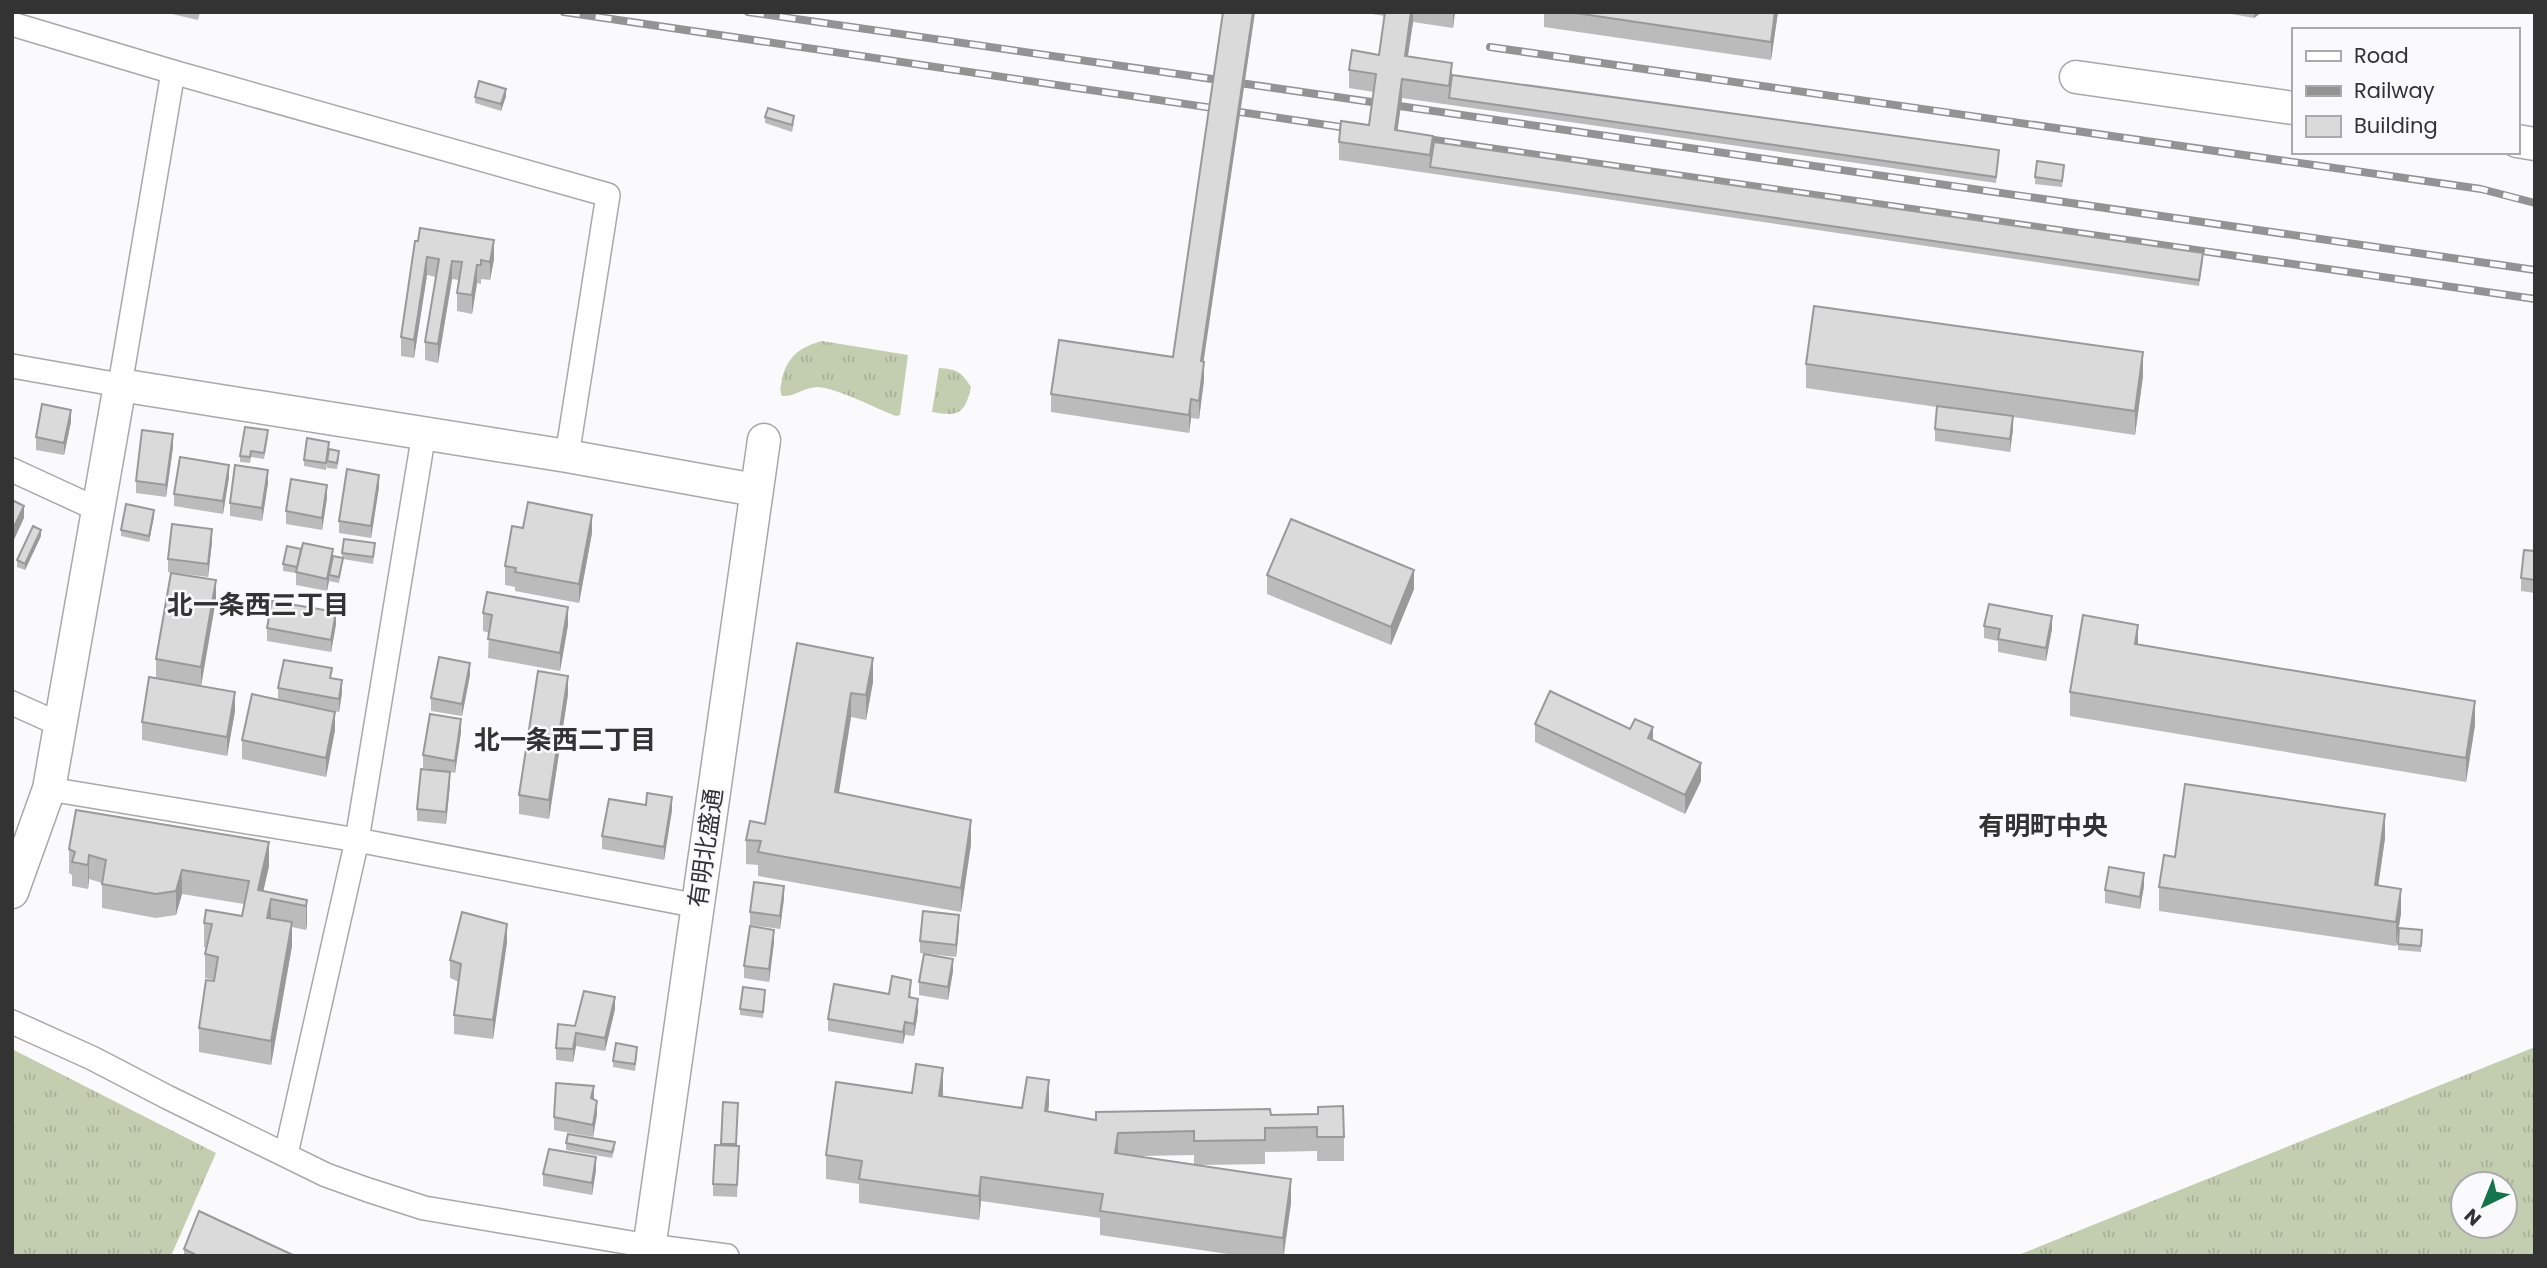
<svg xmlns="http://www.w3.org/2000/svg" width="2547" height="1268" font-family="Poppins,'Noto Sans JP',sans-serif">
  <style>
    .grass { fill: url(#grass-tufts); fill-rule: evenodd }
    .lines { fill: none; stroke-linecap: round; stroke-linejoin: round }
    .street-casing { stroke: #a8a8a9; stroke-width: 26 }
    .secondary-casing { stroke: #a8a8a9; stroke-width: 35 }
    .street { stroke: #fff; stroke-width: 23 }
    .secondary { stroke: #fff; stroke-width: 32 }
    .rail-casing { stroke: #939394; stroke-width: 8 }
    .rail { stroke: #fafafc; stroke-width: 5; stroke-dasharray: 16; stroke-linecap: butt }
    .wall { fill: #bbbbbc; fill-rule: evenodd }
    .shaded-wall { fill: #999 }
    .building { fill: #dadadb; stroke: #999; stroke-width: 2 }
    .labels { text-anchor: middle; stroke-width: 5; stroke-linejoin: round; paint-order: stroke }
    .street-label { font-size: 24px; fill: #333334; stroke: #fafafc }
    .neighbourhood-label { font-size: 26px; font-weight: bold; fill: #333334; stroke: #fafafc }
  </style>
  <defs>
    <pattern id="grass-tufts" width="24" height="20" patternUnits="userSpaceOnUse" patternTransform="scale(1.75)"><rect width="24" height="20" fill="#c3ceb0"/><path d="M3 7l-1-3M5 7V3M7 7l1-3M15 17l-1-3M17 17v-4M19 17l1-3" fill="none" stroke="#a8b198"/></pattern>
  </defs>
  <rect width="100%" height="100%" fill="#fafafc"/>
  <g class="grass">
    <path d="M822,341L908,355L900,415L896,416C877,409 837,388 818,387C804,387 795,397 782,396C779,389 781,387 782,379C787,357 800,347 822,341Z"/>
    <path d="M939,368C956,369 961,371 971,387C965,414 958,417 932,412Z"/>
    <path d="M2535,1047V1256H2016ZM2463,1184H2505V1226H2463Z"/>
    <polygon points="12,1049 216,1153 171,1256 12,1256"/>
  </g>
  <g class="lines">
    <defs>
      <g id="street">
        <polyline points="12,24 173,72 608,195 567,456"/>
        <polyline points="12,366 120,385 173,72"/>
        <polyline points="12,470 99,510"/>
        <polyline points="12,703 61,725"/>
        <polyline points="49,789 357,840 698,906"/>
        <polyline points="12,1022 92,1058 167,1097 326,1175 368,1190 424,1208 649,1246 727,1256"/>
        <polyline points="286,1154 357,840 424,433"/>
      </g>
      <g id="secondary">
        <polyline points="2076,77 2293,108"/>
        <polyline points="2517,141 2535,144"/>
        <polyline points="12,892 49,789 120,385 567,456 755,490"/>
        <polyline points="648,1256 764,440"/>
      </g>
    </defs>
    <use href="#street" class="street-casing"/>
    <use href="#secondary" class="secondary-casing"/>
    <use href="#street" class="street"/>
    <use href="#secondary" class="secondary"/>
    <defs>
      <g id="rail">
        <polyline points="564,12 1361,130"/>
        <polyline points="748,12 2535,270"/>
        <polyline points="1490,47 2481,189 2535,203"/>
        <polyline points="1413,137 2535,299"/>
      </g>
    </defs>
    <use href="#rail" class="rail-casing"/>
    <use href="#rail" class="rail"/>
  </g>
  <g class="wall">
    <polygon points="163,12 200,12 198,20"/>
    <polygon points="1223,12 1255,12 1203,361 1204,380 1199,419 1191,418 1189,433 1051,412 1051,394 1173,357"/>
    <polygon points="1372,12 1455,12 1453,28 1413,22 1408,56 1452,75 1999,156 1996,183 1402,98 1397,131 1433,151 2203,260 2199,286 1339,160 1339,142 1369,125 1374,92 1349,88 1349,70 1379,55 1385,16 1372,14"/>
    <polygon points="1544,12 1778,12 1771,60 1544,27"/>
    <polygon points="2220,12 2262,12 2254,18"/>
    <polygon points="506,96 501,111 475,103 475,97"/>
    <polygon points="765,117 794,123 792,132 765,123"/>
    <polygon points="2064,171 2062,187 2035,184 2035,177"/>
    <polygon points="415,241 494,259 490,280 481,279 481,284 477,283 472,314 457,311 457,293 459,280 452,279 438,363 425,360 425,342 436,277 427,275 414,358 401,356 401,337"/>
    <polygon points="1806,364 2143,376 2135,435 2013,417 2013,429 2010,452 1935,441 1935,429 1937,407 1806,388"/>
    <polygon points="71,422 64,455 36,450 36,437"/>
    <polygon points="268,437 264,459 251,457 250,463 240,462 240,456"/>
    <polygon points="173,447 166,497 136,493 136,481"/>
    <polygon points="329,448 326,470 304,466 304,460"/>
    <polygon points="339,458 337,469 327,468 327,461"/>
    <polygon points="229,477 223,514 174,506 174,494"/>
    <polygon points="268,483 262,521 230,516 230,503"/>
    <polygon points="379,487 371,538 339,533 339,521"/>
    <polygon points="327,498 322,530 286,524 286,511"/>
    <polygon points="154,516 149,542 121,536 121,530"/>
    <polygon points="523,528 592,533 579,603 515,591 515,587 505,585 505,566"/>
    <polygon points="41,536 25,570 17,567 17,560"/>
    <polygon points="212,542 208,577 168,572 168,559"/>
    <polygon points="375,549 373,564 343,559 339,583 329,581 327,591 296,585 296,573 283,571 283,564 333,556 342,558 342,553"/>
    <polygon points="2535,551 2535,593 2521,591 2521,578"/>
    <polygon points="1267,575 1414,589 1391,645 1267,594"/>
    <polygon points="216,599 201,686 156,678 156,659"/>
    <polygon points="483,613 568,625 560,671 488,658 489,633 483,631"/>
    <polygon points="336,624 331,652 267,641 267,628"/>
    <polygon points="1984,626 2052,629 2046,661 1998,652 1998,641 1984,638"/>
    <polygon points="797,643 873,682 866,720 851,717 839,793 971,844 961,912 758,876 758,865 746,864 746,840 765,824"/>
    <polygon points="2138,644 2475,725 2466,782 2070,716 2070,692"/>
    <polygon points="470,675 462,716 431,711 431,698"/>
    <polygon points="332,678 342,693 339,712 313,707 335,730 326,777 242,759 242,740 278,700 278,688"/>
    <polygon points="568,694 549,819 519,814 519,795"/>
    <polygon points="235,711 227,756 142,740 142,722"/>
    <polygon points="1535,724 1653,741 1701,781 1685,814 1535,742"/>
    <polygon points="461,732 455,773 450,772 450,784 446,824 417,821 417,809 441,771 423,768 423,755"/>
    <polygon points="672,810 664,860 602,849 602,836"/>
    <polygon points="2385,838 2378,886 2401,913 2396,946 2159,911 2159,887 2175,857"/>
    <polygon points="69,849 269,866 263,891 307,900 307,924 306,930 292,927 292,946 271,1065 199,1052 199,1028 214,980 205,978 205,954 207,948 204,947 204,923 242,916 244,904 182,894 176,915 156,918 102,908 102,883 89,879 88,889 72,886 72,875 69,873"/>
    <polygon points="2144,886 2140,909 2105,903 2105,890"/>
    <polygon points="784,898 780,929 750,925 750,912"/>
    <polygon points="959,928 956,957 920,953 920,941"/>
    <polygon points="2422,930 2421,952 2398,950 2398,944"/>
    <polygon points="507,942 493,1039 454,1034 454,1015 459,982 450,978 450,960"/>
    <polygon points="774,942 769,982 744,978 744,966"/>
    <polygon points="953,971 948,1000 919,995 919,982"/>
    <polygon points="911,992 910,997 918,1012 914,1036 905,1035 903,1044 828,1031 828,1019 889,994"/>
    <polygon points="765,997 763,1018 740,1015 740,1009"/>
    <polygon points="615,1009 605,1051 576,1046 573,1062 556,1060 556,1048 575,1026"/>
    <polygon points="637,1054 635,1071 613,1067 613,1061"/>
    <path d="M943,1092V1096L1022,1108L1049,1104L1048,1112L1096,1120L1318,1114L1344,1137V1161H1317V1151L1265,1152V1164L1200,1165L1291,1203L1284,1256H1241L1100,1235V1218L981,1201L979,1220L859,1203V1184L826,1179V1155L912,1093ZM1194,1155V1164L1140,1156Z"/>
    <polygon points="594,1098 597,1114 593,1137 554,1130 554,1117"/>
    <polygon points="723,1102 738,1103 736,1146 739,1159 737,1197 713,1196 713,1184 721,1145"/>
    <polygon points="566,1143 615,1148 612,1158 566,1150"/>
    <polygon points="596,1170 592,1195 543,1186 543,1174"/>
    <polygon points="184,1249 295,1256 184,1256"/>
  </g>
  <g class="shaded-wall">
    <polygon points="1253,12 1255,12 1201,379 1201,361"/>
    <polygon points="1411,12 1413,12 1413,22 1405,74 1405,56"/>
    <polygon points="1453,12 1455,12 1453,28"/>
    <polygon points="1775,12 1778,12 1771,60 1771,42"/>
    <polygon points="2254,12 2262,12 2254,18"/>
    <polygon points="1452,63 1452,81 1449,98 1449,86"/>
    <polygon points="1402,79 1402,98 1395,149 1395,130"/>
    <polygon points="506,89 506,96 501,111 501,104"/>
    <polygon points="1433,136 1433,154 1430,167 1430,155"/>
    <polygon points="494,240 494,259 490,280 490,262"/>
    <polygon points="427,257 427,275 414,358 414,340"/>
    <polygon points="452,261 452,279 438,363 438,344"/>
    <polygon points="477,265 477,283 472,314 472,295"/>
    <polygon points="2143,352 2143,376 2135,435 2135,411"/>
    <polygon points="1204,362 1204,380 1199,419 1199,401"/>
    <polygon points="1191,399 1191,418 1189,433 1189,415"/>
    <polygon points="71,410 71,422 64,455 64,443"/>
    <polygon points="2013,416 2013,429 2010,452 2010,439"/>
    <polygon points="173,434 173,447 166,497 166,485"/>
    <polygon points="229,465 229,477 223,514 223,501"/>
    <polygon points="268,470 268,483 262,521 262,508"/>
    <polygon points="379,475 379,487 371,538 371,526"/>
    <polygon points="327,485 327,498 322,530 322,518"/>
    <polygon points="24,506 24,518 12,544 12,531"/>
    <polygon points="154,510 154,516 149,542 149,536"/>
    <polygon points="592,515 592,533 579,603 579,584"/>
    <polygon points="212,529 212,542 208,577 208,564"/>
    <polygon points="41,530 41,536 25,570 25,564"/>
    <polygon points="333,549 333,562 329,575 329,581 327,591 327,579"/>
    <polygon points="1414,570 1414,589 1391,645 1391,627"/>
    <polygon points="216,580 216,599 201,686 201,667"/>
    <polygon points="568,607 568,625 560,671 560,653"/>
    <polygon points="336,612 336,624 331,652 331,640"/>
    <polygon points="2052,616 2052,629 2046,661 2046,648"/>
    <polygon points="2138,625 2138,649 2135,644"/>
    <polygon points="873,658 873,682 866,720 866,695"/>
    <polygon points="470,663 470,675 462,716 462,704"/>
    <polygon points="568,676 568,694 549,819 549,800"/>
    <polygon points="342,680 342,693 339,712 339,699"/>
    <polygon points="235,692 235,711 227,756 227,737"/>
    <polygon points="851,693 851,717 835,816 835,792"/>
    <polygon points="2475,701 2475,725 2466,782 2466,758"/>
    <polygon points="335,712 335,730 326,777 326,758"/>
    <polygon points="461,719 461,732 455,773 455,761"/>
    <polygon points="1653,727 1653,746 1648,738"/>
    <polygon points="1701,763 1701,781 1685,814 1685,795"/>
    <polygon points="450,772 450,784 446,824 446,812"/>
    <polygon points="672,797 672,810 664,860 664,847"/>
    <polygon points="2385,814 2385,838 2375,909 2375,885"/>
    <polygon points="971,820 971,844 961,912 961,888"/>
    <polygon points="269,842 269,866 258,915 258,890"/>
    <polygon points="89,855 89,879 88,889 88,865"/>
    <polygon points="182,870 182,894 176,915 176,891"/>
    <polygon points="2144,873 2144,886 2140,909 2140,897"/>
    <polygon points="784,886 784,898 780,929 780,916"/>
    <polygon points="2401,889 2401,913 2396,946 2396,922"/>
    <polygon points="271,899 271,923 267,918"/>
    <polygon points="307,900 307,924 306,930 306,906"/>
    <polygon points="959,915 959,928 956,957 956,945"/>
    <polygon points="292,922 292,946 271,1065 271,1041"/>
    <polygon points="507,924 507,942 493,1039 493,1020"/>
    <polygon points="774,930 774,942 769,982 769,969"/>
    <polygon points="953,959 953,971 948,1000 948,987"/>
    <polygon points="615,997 615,1009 605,1051 605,1038"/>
    <polygon points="918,999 918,1012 914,1036 914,1024"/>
    <polygon points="905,1022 905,1035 903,1044 903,1032"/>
    <polygon points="576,1033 576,1046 573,1062 573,1049"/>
    <polygon points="943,1068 943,1092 939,1120 939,1096"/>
    <polygon points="1049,1080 1049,1104 1045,1135 1045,1111"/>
    <polygon points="594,1086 594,1098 591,1111 591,1098"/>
    <polygon points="597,1101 597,1114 593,1137 593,1125"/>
    <polygon points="1118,1133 1118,1157 1115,1153"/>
    <polygon points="596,1157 596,1170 592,1195 592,1183"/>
    <polygon points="981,1177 981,1201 979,1220 979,1196"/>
    <polygon points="1291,1179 1291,1203 1283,1256 1283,1238"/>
  </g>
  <g class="building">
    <polygon points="1223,12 1253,12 1201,361 1204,362 1199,401 1191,399 1189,415 1051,394 1059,340 1173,357"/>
    <polygon points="1385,12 1411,12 1405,56 1452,63 1449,86 1402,79 1395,130 1433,136 1430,155 1339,142 1341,121 1369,125 1376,74 1349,70 1352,50 1379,55"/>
    <polygon points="1569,12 1775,12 1771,42"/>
    <polygon points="1452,75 1999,150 1996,177 1449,98"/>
    <polygon points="479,81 506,89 501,104 475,97"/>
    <polygon points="768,108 794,116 792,125 765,117"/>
    <polygon points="1434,142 2203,253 2199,280 1430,167"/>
    <polygon points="2037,161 2064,165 2062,181 2035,177"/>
    <polygon points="420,228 494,240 490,262 481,260 481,265 477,265 472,295 457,293 462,262 452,261 438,344 425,342 439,259 427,257 414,340 401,337 415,241 418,241"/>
    <polygon points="1814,306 2143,352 2135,411 1806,364"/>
    <polygon points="42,404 71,410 64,443 36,437"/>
    <polygon points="1937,406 2013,416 2010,439 1935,429"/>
    <polygon points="245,427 268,430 264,453 251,451 250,457 240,456"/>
    <polygon points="142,430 173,434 166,485 136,481"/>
    <polygon points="307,438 329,442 326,463 304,460"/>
    <polygon points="329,449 339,451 337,463 327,461"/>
    <polygon points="180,457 229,465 223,501 174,494"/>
    <polygon points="235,465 268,470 262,508 230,503"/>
    <polygon points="347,469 379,475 371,526 339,521"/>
    <polygon points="291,479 327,485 322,518 286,511"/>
    <polygon points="12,500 24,506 12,531"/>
    <polygon points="528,502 592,515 579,584 515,572 516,568 505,566 512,526 523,528"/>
    <polygon points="126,504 154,510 149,536 121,530"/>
    <polygon points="1291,519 1414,570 1391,627 1267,575"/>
    <polygon points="172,524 212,529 208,564 168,559"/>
    <polygon points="33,526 41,530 25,564 17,560"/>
    <polygon points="344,539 375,543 373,557 342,553"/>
    <polygon points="303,543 333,549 327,579 296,572"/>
    <polygon points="287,546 301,549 297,567 283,564"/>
    <polygon points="2524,550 2535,551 2535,580 2521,578"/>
    <polygon points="333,556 343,558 339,577 329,575"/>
    <polygon points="171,573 216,580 201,667 156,659"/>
    <polygon points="487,592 568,607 560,653 488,639 492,615 483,613"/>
    <polygon points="272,601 336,612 331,640 267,628"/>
    <polygon points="1989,604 2052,616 2046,648 1998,639 2000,629 1984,626"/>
    <polygon points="2083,615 2138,625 2135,644 2475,701 2466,758 2070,692"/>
    <polygon points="797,643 873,658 866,695 851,693 835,792 971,820 961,888 758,852 761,841 746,840 750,821 765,824"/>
    <polygon points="439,657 470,663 462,704 431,698"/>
    <polygon points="284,660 332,668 330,678 342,680 339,699 278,688"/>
    <polygon points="538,671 568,676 549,800 519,795"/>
    <polygon points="149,677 235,692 227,737 142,722"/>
    <polygon points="1550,691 1630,729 1635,719 1653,727 1648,738 1701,763 1685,795 1535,724"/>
    <polygon points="252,694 335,712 326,758 242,740"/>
    <polygon points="430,714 461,719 455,761 423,755"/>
    <polygon points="421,769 450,772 446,812 417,809"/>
    <polygon points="2185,784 2385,814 2375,885 2401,889 2396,922 2159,887 2164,855 2175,857"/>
    <polygon points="647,793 672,797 664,847 602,836 609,799 646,805"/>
    <polygon points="76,810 269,842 258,890 307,900 306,906 271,899 267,918 292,922 271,1041 199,1028 206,980 214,981 218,957 205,954 212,924 204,923 206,910 242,916 249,881 182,870 176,891 156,894 102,884 106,860 89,855 88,865 72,862 75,852 69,849"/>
    <polygon points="2109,867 2144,873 2140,897 2105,890"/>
    <polygon points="754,882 784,886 780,916 750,912"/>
    <polygon points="923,911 959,915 956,945 920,941"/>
    <polygon points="462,912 507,924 493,1020 454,1015 461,964 450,960"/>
    <polygon points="750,926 774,930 769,969 744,966"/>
    <polygon points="2399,928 2422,930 2421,946 2398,944"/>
    <polygon points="924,954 953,959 948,987 919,982"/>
    <polygon points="892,976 911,980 909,997 918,999 914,1024 905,1022 903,1032 828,1019 834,984 889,994"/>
    <polygon points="743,987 765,990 763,1012 740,1009"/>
    <polygon points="584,991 615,997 605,1038 576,1033 573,1049 556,1048 558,1024 575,1026"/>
    <polygon points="616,1043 637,1047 635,1064 613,1061"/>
    <polygon points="916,1064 943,1068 939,1096 1022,1108 1027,1077 1049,1080 1045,1111 1096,1120 1096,1112 1270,1109 1271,1115 1318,1114 1318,1107 1343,1106 1344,1137 1317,1137 1317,1127 1265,1128 1265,1140 1194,1141 1194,1131 1118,1133 1115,1153 1291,1179 1283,1238 1100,1211 1103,1194 981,1177 979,1196 859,1179 862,1161 826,1155 836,1082 912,1093"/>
    <polygon points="556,1083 594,1086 591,1098 597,1101 593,1125 554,1117"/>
    <polygon points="723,1102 738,1103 736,1144 721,1144"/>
    <polygon points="568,1134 615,1142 612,1152 566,1143"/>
    <polygon points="715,1145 739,1146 737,1185 713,1184"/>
    <polygon points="549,1149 596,1157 592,1183 543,1174"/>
    <polygon points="199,1211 295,1256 198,1256 184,1249"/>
  </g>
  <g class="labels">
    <g class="street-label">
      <text transform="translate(706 848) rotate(-82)" y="8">有明北盛通</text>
    </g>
    <g class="neighbourhood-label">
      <text x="258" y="614">北一条西三丁目</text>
      <text x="565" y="749">北一条西二丁目</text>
      <text x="2043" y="835">有明町中央</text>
    </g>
  </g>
  <rect width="2547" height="1268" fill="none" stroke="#333334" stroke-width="28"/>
  <rect x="2292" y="28" width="228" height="126" fill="#fafafc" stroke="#aaaaac" stroke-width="2"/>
  <rect x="2306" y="51" width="35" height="10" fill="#ffffff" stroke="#aaaaac" stroke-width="2"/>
  <text x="2354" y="63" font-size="21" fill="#333334">Road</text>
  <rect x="2306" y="86" width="35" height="10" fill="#939394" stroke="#aaaaac" stroke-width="2"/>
  <text x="2354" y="98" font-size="21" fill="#333334">Railway</text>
  <rect x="2306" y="116" width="35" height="21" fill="#dadadb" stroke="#aaaaac" stroke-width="2"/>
  <text x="2354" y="133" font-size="21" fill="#333334">Building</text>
  <g transform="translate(2484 1205) rotate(223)"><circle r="33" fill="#fafafc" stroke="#aaaaac" stroke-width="2"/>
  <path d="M0-5L12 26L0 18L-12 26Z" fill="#14744b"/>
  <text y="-10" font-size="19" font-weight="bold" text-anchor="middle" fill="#333334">N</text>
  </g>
</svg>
